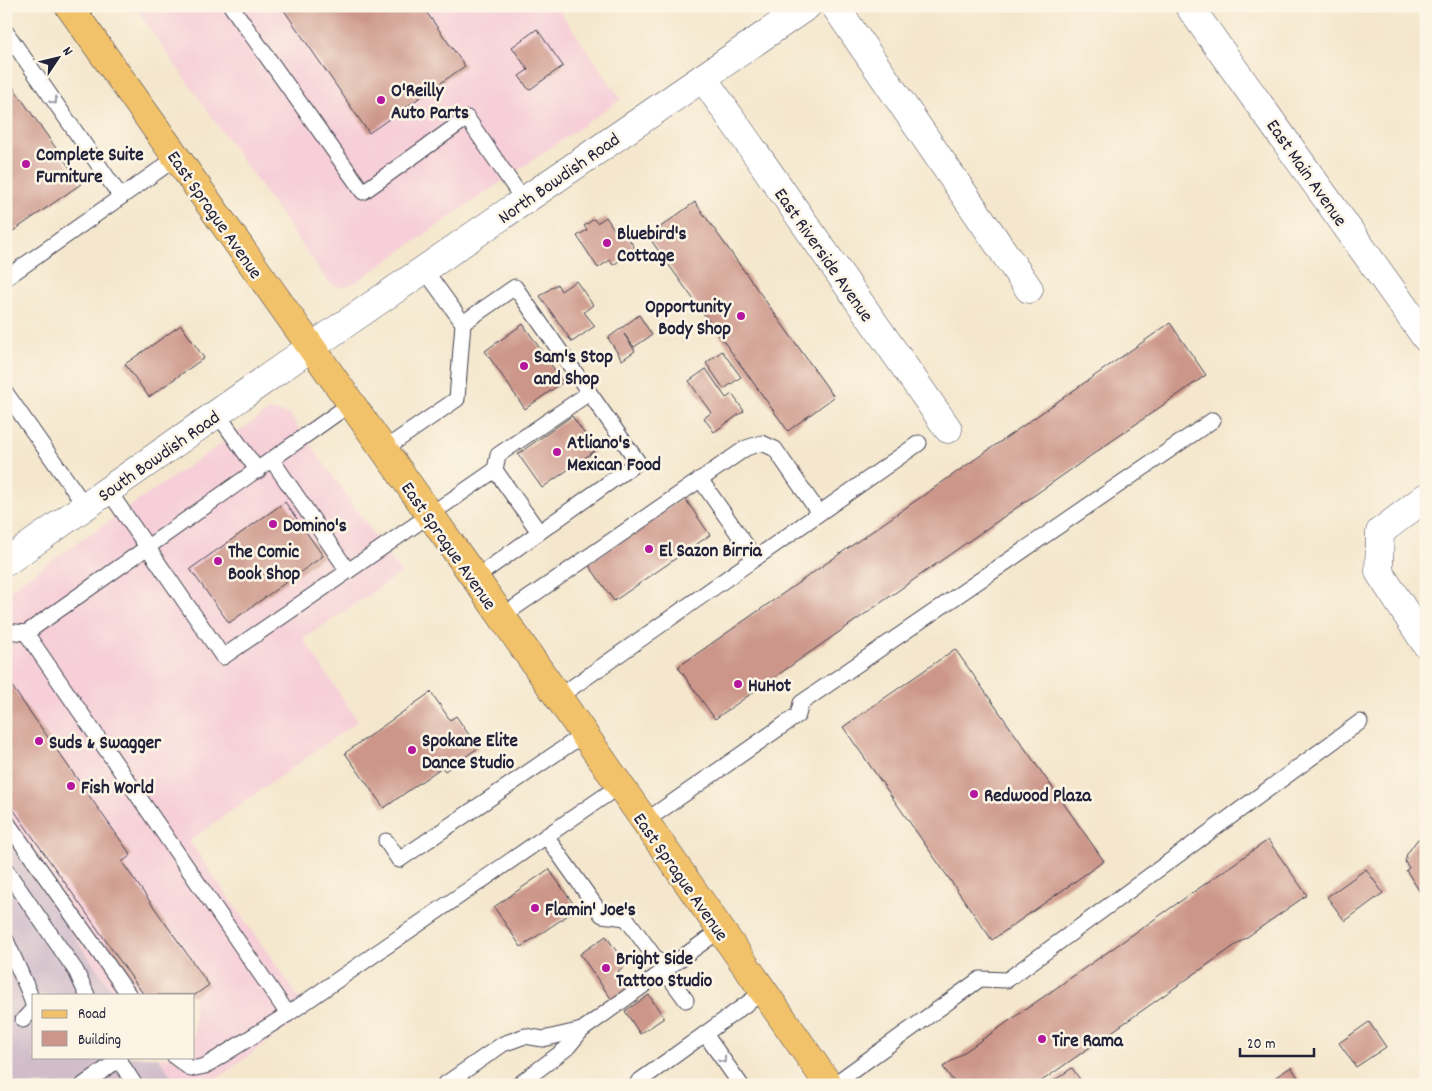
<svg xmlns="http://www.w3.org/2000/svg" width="1432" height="1091" font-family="Dekko,sans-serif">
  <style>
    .built { fill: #f6cfd8 }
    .industrial { fill: #d1bdca }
    .building { fill: #cc968a }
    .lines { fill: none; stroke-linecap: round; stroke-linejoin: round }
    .service-casing { stroke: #424051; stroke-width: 17 }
    .minor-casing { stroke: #424051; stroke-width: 29 }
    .tertiary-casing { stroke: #424051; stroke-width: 29 }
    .primary-casing { stroke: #424051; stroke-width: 29 }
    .service { stroke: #fff; stroke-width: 15 }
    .minor { stroke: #fff; stroke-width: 28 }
    .tertiary { stroke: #fff; stroke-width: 28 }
    .primary { stroke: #f2c26a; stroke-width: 28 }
    .oneway { stroke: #9c9ca7 }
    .poi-dot { fill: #b5179e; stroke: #fcf5e5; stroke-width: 2 }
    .labels { text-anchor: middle; stroke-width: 5; stroke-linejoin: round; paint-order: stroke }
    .poi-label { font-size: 19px; font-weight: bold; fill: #22223b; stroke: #fcf5e5; text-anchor: start }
    .street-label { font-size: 19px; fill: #22223b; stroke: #fcf5e5 }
  </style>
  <rect width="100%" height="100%" fill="#fcf5e5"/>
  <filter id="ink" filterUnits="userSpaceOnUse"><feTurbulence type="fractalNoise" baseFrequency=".02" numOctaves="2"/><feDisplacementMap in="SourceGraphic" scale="10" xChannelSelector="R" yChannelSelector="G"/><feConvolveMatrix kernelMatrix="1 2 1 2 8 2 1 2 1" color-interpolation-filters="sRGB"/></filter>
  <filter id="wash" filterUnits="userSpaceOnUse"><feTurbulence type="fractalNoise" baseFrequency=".0096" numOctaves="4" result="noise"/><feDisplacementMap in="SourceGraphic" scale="20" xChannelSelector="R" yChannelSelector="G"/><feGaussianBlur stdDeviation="1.12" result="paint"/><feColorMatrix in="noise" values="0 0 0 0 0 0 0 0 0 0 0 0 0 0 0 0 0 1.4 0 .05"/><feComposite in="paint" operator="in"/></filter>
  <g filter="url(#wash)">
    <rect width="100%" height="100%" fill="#f4e7cd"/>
    <g class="built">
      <polygon points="134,6 556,6 621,99 356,282 344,287 336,286 328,282"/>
      <polygon points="270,410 290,415 401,573 303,639 358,721 189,841 309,1012 208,1085 178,1085 158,1057 194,1057 194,995 115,995 6,839 6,592"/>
    </g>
    <polygon class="industrial" points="6,839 115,995 34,995 34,1057 158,1057 178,1085 6,1085"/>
    <g id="blocks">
      <g class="building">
        <polygon points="281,6 422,6 465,66 369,133"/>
        <polygon points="537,29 563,66 529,90 519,76 528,70 512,47"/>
        <polygon points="6,77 81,184 6,236"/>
        <polygon points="695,202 834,397 788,431 648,236"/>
        <polygon points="606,217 619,237 625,233 636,250 613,265 610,260 598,268 577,236 587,230 584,226 594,219 597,223"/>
        <polygon points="576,281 593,305 584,312 595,326 572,342 540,296 557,284 561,291"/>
        <polygon points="639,315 652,335 634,347 624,334 635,351 622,360 608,338"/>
        <polygon points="1170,323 1206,375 715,719 678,667"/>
        <polygon points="523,324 563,382 525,409 485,351"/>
        <polygon points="181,325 204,358 149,397 125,364"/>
        <polygon points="722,351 741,377 724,389 706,363"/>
        <polygon points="706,369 726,398 732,394 744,411 714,432 704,418 711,413 689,381"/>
        <polygon points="572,416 596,450 542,488 518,454"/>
        <polygon points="684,497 710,535 614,601 588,564"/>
        <polygon points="285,502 323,556 229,623 190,569"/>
        <polygon points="955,649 1104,861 992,940 843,727"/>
        <polygon points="6,678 131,855 122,862 209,985 195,995 144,995 6,799"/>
        <polygon points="431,692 450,720 456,716 478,748 445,771 442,767 384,808 345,753"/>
        <polygon points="1426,834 1426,897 1420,892 1406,870 1409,868 1405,862 1407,854 1417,840"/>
        <polygon points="1268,840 1307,895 1036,1085 956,1085 943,1067"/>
        <polygon points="549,869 577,909 521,947 494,907"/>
        <polygon points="1366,869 1383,893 1345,921 1327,897"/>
        <polygon points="606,936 626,965 618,971 629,988 612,1000 580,954"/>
        <polygon points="649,995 664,1018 640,1034 625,1011"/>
        <polygon points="1369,1022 1386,1047 1356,1067 1339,1043"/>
        <polygon points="1291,1067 1303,1085 1264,1085"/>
        <polygon points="1072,1068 1084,1085 1048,1085"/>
      </g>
    </g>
  </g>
  <g filter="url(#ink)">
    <use href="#blocks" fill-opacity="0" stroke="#424051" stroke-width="1"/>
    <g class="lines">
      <defs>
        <g id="service">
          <polyline points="231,6 363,192 467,118 524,201"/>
          <polyline points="6,32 121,197"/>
          <polyline points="6,278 176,158"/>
          <polyline points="463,323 515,287 638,462 475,578"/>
          <polyline points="6,393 85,506"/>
          <polyline points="217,413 258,471"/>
          <polyline points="383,450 457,399 463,323 424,269"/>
          <polyline points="272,460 348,571"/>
          <polyline points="495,470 539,532"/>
          <polyline points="700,479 755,558"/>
          <polyline points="108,490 223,657 495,470 498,455 589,393"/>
          <polyline points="501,617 746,448 762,443 775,449 819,513"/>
          <polyline points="6,631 26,633 350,404"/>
          <polyline points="26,633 288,1014 619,786"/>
          <polyline points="557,698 919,443"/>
          <polyline points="6,821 129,995"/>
          <polyline points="644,822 798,715 801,703 1213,420"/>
          <polyline points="546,836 602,915 626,918 686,1000"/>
          <polyline points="386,841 399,860 583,735"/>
          <polyline points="6,870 76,971 87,995"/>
          <polyline points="6,940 29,992 34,1008 23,1020"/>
          <polyline points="705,1034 741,1085"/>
          <polyline points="117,1057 135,1085"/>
          <polyline points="175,1057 191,1069 205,1066 288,1014"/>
          <polyline points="83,1085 118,1060"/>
          <polyline points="444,1085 503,1044 525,1036 543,1039 582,1030 720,930"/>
          <polyline points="518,1085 567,1048 582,1030"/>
          <polyline points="640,1085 638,1082 763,992"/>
          <polyline points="833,1085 980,979 1007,980 1360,722"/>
        </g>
        <g id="minor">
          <polyline points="835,6 1029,289"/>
          <polyline points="1189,6 1426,338"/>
          <polyline points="703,78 948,429"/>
          <polyline points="1426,497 1380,532 1379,572 1426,644"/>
        </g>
        <polyline id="tertiary" points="6,562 310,348 807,6"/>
        <polyline id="primary" points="69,6 475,578 829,1085"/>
      </defs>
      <use href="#service" class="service-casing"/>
      <use href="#minor" class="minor-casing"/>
      <use href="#tertiary" class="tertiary-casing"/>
      <use href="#primary" class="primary-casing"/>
      <use href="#service" class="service"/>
      <use href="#minor" class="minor"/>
      <use href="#tertiary" class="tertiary"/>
      <use href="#primary" class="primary"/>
    </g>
    <defs><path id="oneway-chevron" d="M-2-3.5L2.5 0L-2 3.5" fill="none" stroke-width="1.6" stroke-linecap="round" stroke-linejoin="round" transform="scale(1.25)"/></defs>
    <g class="oneway">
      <use href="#oneway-chevron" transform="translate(54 101) rotate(55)"/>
      <use href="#oneway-chevron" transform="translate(723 1060) rotate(54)"/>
    </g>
  </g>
  <g class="poi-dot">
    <circle cx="381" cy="100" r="5"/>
    <circle cx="26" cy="164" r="5"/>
    <circle cx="607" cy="243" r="5"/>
    <circle cx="741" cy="316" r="5"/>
    <circle cx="524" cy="366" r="5"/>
    <circle cx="557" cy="452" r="5"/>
    <circle cx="273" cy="524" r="5"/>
    <circle cx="649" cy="549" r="5"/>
    <circle cx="218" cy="561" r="5"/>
    <circle cx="738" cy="684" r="5"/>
    <circle cx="39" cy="741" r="5"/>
    <circle cx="412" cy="750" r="5"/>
    <circle cx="71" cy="786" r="5"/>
    <circle cx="974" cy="794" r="5"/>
    <circle cx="535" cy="908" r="5"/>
    <circle cx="606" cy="968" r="5"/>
    <circle cx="1042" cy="1039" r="5"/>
  </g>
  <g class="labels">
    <g class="poi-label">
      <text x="391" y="96">O'Reilly<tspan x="391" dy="22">Auto Parts</tspan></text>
      <text x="36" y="160">Complete Suite<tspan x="36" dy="22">Furniture</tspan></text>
      <text x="617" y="239">Bluebird's<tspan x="617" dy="22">Cottage</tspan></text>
      <text x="731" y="312" text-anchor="end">Opportunity<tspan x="731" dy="22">Body Shop</tspan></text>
      <text x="534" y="362">Sam's Stop<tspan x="534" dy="22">and Shop</tspan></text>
      <text x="567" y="448">Atliano's<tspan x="567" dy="22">Mexican Food</tspan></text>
      <text x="283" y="531">Domino's</text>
      <text x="659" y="556">El Sazon Birria</text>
      <text x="228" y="557">The Comic<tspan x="228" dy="22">Book Shop</tspan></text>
      <text x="748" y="691">HuHot</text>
      <text x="422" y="746">Spokane Elite<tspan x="422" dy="22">Dance Studio</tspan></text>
      <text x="49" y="748">Suds &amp; Swagger</text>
      <text x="81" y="793">Fish World</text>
      <text x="984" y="801">Redwood Plaza</text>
      <text x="545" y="915">Flamin' Joe's</text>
      <text x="616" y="964">Bright Side<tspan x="616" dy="22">Tattoo Studio</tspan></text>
      <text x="1052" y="1046">Tire Rama</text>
    </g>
    <g class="street-label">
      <text transform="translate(1308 172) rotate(55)" y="7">East Main Avenue</text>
      <text transform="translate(558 177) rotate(-35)" y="7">North Bowdish Road</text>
      <text transform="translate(216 214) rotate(55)" y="7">East Sprague Avenue</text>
      <text transform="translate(825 254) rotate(55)" y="7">East Riverside Avenue</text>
      <text transform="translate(158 455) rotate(-35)" y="7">South Bowdish Road</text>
      <text transform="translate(450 545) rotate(55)" y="7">East Sprague Avenue</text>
      <text transform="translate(682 876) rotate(55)" y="7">East Sprague Avenue</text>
    </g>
  </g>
  <rect width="1432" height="1091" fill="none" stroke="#fcf5e5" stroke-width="25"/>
  <rect x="32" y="994" width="162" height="65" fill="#fcf5e5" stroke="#a5a1a1"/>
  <rect x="42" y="1010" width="25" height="8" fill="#f2c26a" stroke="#a5a1a1"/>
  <text x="78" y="1018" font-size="15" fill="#22223b">Road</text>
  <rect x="42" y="1031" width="25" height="15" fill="#cc968a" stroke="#a5a1a1"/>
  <text x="78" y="1044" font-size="15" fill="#22223b">Building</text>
  <g transform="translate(58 58) rotate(55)" stroke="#fcf5e5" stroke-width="4" paint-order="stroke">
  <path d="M0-4L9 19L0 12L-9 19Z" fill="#22223b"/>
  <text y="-8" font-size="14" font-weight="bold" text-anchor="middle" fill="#22223b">N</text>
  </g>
  <path d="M1240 1048v8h74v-8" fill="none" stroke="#22223b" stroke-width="2.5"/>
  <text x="1247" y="1048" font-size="15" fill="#22223b" stroke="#fcf5e5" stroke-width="4" paint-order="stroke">20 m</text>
</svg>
